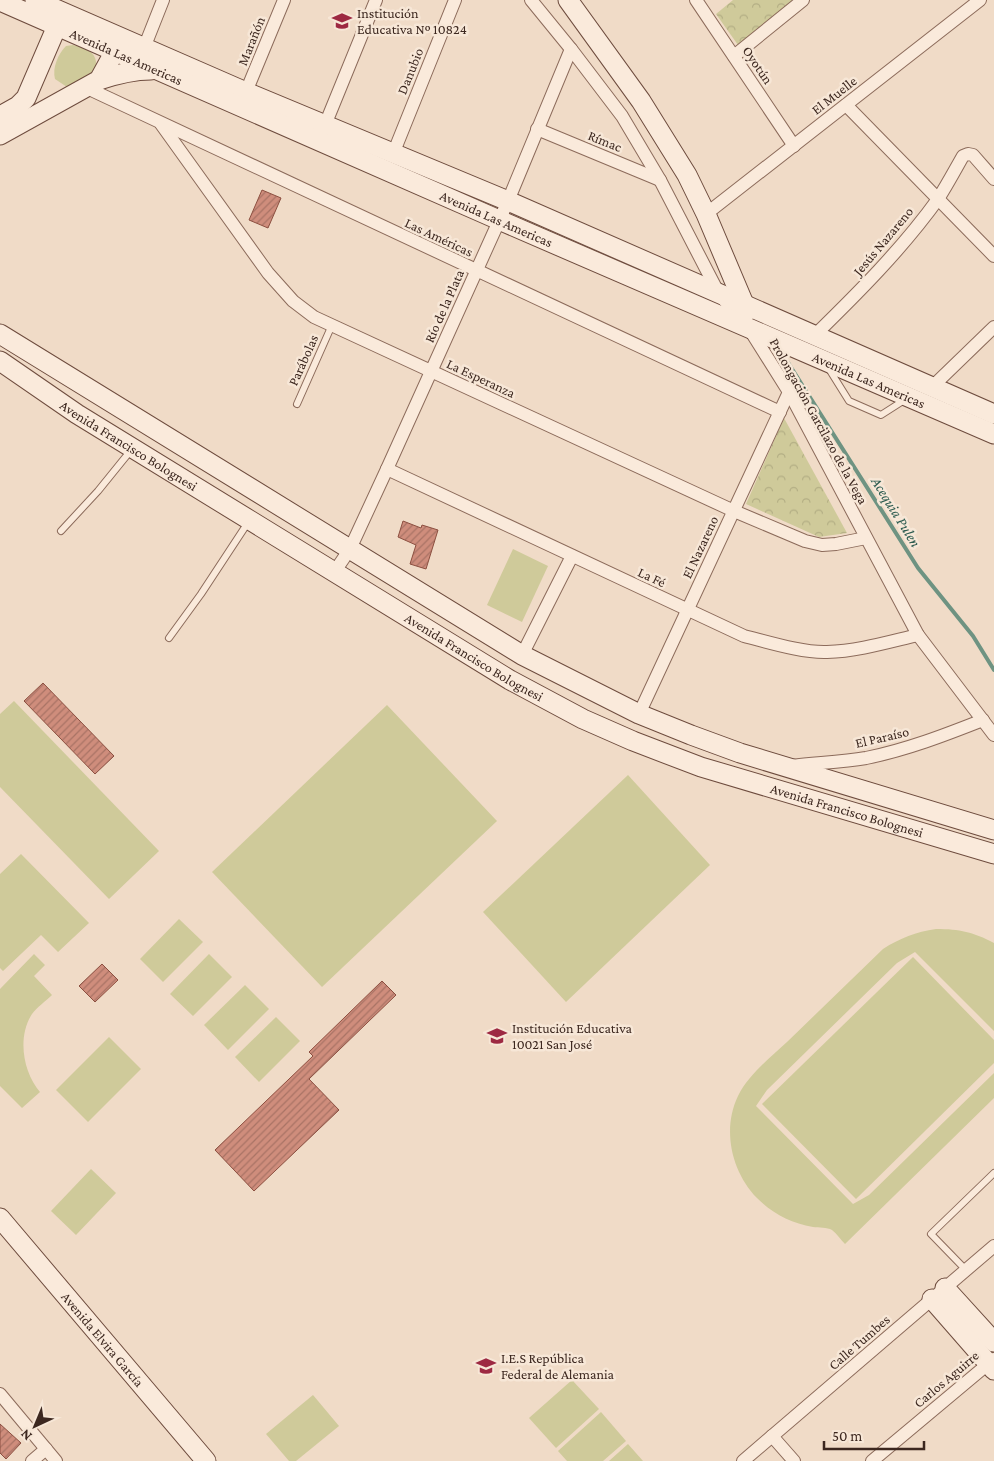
<svg xmlns="http://www.w3.org/2000/svg" width="994" height="1461" font-family="'Crimson Pro',serif">
  <style>
    .grass { fill: #cfca9a }
    .forest { fill: url(#forest-crowns) }
    .lines { fill: none; stroke-linecap: round; stroke-linejoin: round }
    .stream { stroke: #6e9382; stroke-width: 4 }
    .building { fill: url(#building-hatch); stroke: #8c4f40 }
    .lane-casing { stroke: #8c6b5b; stroke-width: 8 }
    .street-casing { stroke: #8c6b5b; stroke-width: 14 }
    .secondary-casing { stroke: #6e4c3e; stroke-width: 21 }
    .lane { stroke: #faeadb; stroke-width: 6 }
    .street { stroke: #faeadb; stroke-width: 12 }
    .secondary { stroke: #faeadb; stroke-width: 19 }
    .labels { text-anchor: middle; stroke-width: 5; stroke-linejoin: round; paint-order: stroke }
    .poi-label { font-size: 14px; fill: #3c271f; stroke: #f7e7d7; text-anchor: start }
    .street-label { font-size: 14px; fill: #3c271f; stroke: #f7e7d7 }
    .water-label { font-size: 15px; font-style: italic; fill: #2e5c50; stroke: #f7e7d7 }
  </style>
  <defs>
    <pattern id="forest-crowns" width="20" height="18" patternUnits="userSpaceOnUse" patternTransform="scale(1.25)"><rect width="20" height="18" fill="#cfca9a"/><path d="M2 6a3 3 0 1 1 6 0M12 15a3 3 0 1 1 6 0" fill="none" stroke="#b3ae84"/></pattern>
    <pattern id="building-hatch" width="6" height="6" patternUnits="userSpaceOnUse" patternTransform="scale(1.25)"><rect width="6" height="6" fill="#cf8d7c"/><path d="M-1 1l2-2M0 6l6-6M5 7l2-2" fill="none" stroke="#a97365"/></pattern>
  </defs>
  <rect width="100%" height="100%" fill="#f0dbc7"/>
  <g class="grass">
    <path d="M73,45C88,49 98,52 96,70L86,78L67,87L55,79C52,68 58,54 66,46Z"/>
    <polygon points="513,549 548,566 522,622 487,605"/>
    <polygon points="14,701 159,851 109,899 0,787 0,714"/>
    <polygon points="387,705 497,821 322,987 212,872"/>
    <polygon points="628,775 710,865 566,1002 483,912"/>
    <polygon points="21,854 89,923 58,952 41,935 3,971 0,968 0,874"/>
    <polygon points="179,919 203,942 163,982 140,959"/>
    <path d="M936,929C960,929 973,932 994,943V1031L915,952L897,963L767,1090L756,1106L853,1204L869,1195L994,1073V1098L845,1244C841,1240 837,1234 832,1230C827,1227 819,1228 813,1227C791,1223 773,1214 757,1198C731,1171 722,1129 738,1096C749,1074 770,1058 787,1042C819,1011 851,980 883,949C900,938 916,932 936,929Z"/>
    <path d="M34,954L45,965L34,976L52,995C46,1001 37,1007 32,1014C17,1037 23,1072 40,1092L22,1108L0,1086V989Z"/>
    <polygon points="209,954 232,977 193,1016 170,994"/>
    <polygon points="913,957 994,1040 994,1063 856,1199 762,1104"/>
    <polygon points="245,985 269,1009 228,1050 204,1025"/>
    <polygon points="276,1017 300,1041 259,1082 235,1057"/>
    <polygon points="109,1037 141,1069 88,1122 56,1090"/>
    <polygon points="91,1169 116,1193 76,1235 51,1211"/>
    <polygon points="572,1380 599,1409 556,1448 529,1418"/>
    <polygon points="313,1395 339,1426 296,1461 289,1461 266,1434"/>
    <polygon points="601,1412 626,1441 603,1461 567,1461 558,1451"/>
    <polygon points="628,1444 643,1461 609,1461"/>
  </g>
  <g class="forest">
    <polygon points="733,0 794,0 738,45 716,14"/>
    <polygon points="784,418 847,533 819,537 746,504"/>
  </g>
  <g class="lines">
    <polyline class="stream" points="787,361 918,568 973,636 994,670"/>
  </g>
  <g class="building">
    <polygon points="262,190 281,198 268,228 249,220"/>
    <polygon points="403,521 421,528 422,525 438,530 426,569 410,564 416,545 398,537"/>
    <polygon points="43,683 114,756 95,774 24,701"/>
    <polygon points="102,964 118,980 95,1002 79,986"/>
    <polygon points="382,981 396,995 309,1079 339,1110 254,1191 215,1150 313,1056 309,1052"/>
    <polygon points="0,1424 21,1443 6,1459 0,1453"/>
  </g>
  <g class="lines">
    <defs>
      <g id="lane">
        <polyline points="829,369 849,401 881,415 906,399"/>
        <polyline points="297,404 332,325"/>
        <polyline points="61,531 98,491 132,449"/>
        <polyline points="169,638 201,594 249,521"/>
        <polyline points="966,1270 931,1234 994,1173"/>
      </g>
      <g id="street">
        <polyline points="531,0 571,49 622,116 660,180 719,294 750,330 789,392 918,635 994,735"/>
        <polyline points="696,0 794,146"/>
        <polyline points="144,48 163,0"/>
        <polyline points="734,56 803,0"/>
        <polyline points="87,88 780,412"/>
        <polyline points="246,92 284,0"/>
        <polyline points="846,105 994,256"/>
        <polyline points="161,124 268,273 293,301 314,317 734,511 805,541 822,545 836,544 866,538"/>
        <polyline points="325,125 376,0"/>
        <polyline points="537,129 660,180"/>
        <polyline points="393,154 455,0"/>
        <polyline points="706,214 980,0"/>
        <path d="M815,335C858,293 902,249 938,199C947,185 955,170 963,156L968,154L973,155L994,179"/>
        <polyline points="932,387 994,327"/>
        <path d="M387,469L744,636C768,642 803,653 827,652C858,651 888,642 918,635"/>
        <polyline points="335,571 350,549 387,469 508,201 571,49"/>
        <polyline points="522,655 572,556"/>
        <polyline points="639,714 789,392"/>
        <path d="M792,766C817,763 842,762 866,758C906,750 945,735 983,720"/>
        <polyline points="0,1394 56,1461"/>
        <polyline points="772,1436 794,1461"/>
        <polyline points="32,1461 46,1449"/>
        <polyline points="743,1461 994,1246"/>
        <polyline points="872,1461 994,1359"/>
      </g>
      <g id="secondary">
        <polyline points="35,0 246,92 508,201 994,414"/>
        <polyline points="568,0 641,101 687,175 706,214 747,311"/>
        <path id="s1" d="M0,1L499,220L994,434"/>
        <path d="M99,80C117,74 133,70 151,70"/>
        <polyline points="0,116 18,106 26,98 57,26 57,14"/>
        <polyline points="0,135 99,80 121,40"/>
        <polyline points="0,334 522,655 639,714 691,735 740,753 994,830"/>
        <path id="s2" d="M0,361L77,414L510,680L583,719L633,741L701,767L994,854"/>
        <path id="s3" d="M0,1218L206,1461"/>
        <polyline points="945,1288 994,1342"/>
        <polyline points="932,1299 994,1370"/>
      </g>
    </defs>
    <use href="#lane" class="lane-casing"/>
    <use href="#street" class="street-casing"/>
    <use href="#secondary" class="secondary-casing"/>
    <use href="#lane" class="lane"/>
    <use href="#street" class="street"/>
    <use href="#secondary" class="secondary"/>
  </g>
  <defs>
    <symbol id="school-bare" viewBox="-9 -9 18 18"><path d="M0-5L7-2L0 1L-7-2ZM-4 1L0 2.5L4 1V4Q0 6-4 4Z" fill="#9d2942" stroke="#f7e7d7" stroke-width="2.5" paint-order="stroke"/></symbol>
    <symbol id="university-bare" viewBox="-9 -9 18 18"><path d="M0-5L7-2L0 1L-7-2ZM-4 1L0 2.5L4 1V4Q0 6-4 4Z" fill="#9d2942" stroke="#f7e7d7" stroke-width="2.5" paint-order="stroke"/></symbol>
  </defs>
  <g fill-rule="evenodd">
    <use href="#school-bare" x="328" y="7" width="28" height="28"/>
    <use href="#school-bare" x="483" y="1022" width="28" height="28"/>
    <use href="#university-bare" x="472" y="1352" width="28" height="28"/>
  </g>
  <g class="labels">
    <g class="poi-label">
      <text x="357" y="18">Institución<tspan x="357" dy="16">Educativa Nº 10824</tspan></text>
      <text x="512" y="1033">Institución Educativa<tspan x="512" dy="16">10021 San José</tspan></text>
      <text x="501" y="1363">I.E.S República<tspan x="501" dy="16">Federal de Alemania</tspan></text>
    </g>
    <g class="street-label">
      <text transform="translate(251 41) rotate(-68)" y="5">Marañón</text>
      <text dy="5" stroke="none"><textPath href="#s1" startOffset="138">Avenida Las Americas</textPath></text>
      <text transform="translate(758 65) rotate(56)" y="5">Oyotún</text>
      <text transform="translate(410 71) rotate(-68)" y="5">Danubio</text>
      <text transform="translate(834 95) rotate(-38)" y="5">El Muelle</text>
      <text transform="translate(605 141) rotate(22)" y="5">Rímac</text>
      <text dy="5" stroke="none"><textPath href="#s1" startOffset="542">Avenida Las Americas</textPath></text>
      <text transform="translate(439 237) rotate(25)" y="5">Las Américas</text>
      <text transform="translate(883 241) rotate(-50)" y="5">Jesús Nazareno</text>
      <text transform="translate(444 306) rotate(-66)" y="5">Río de la Plata</text>
      <text transform="translate(303 360) rotate(-66)" y="5">Parábolas</text>
      <text transform="translate(481 378) rotate(25)" y="5">La Esperanza</text>
      <text dy="5" stroke="none"><textPath href="#s1" startOffset="948">Avenida Las Americas</textPath></text>
      <text transform="translate(819 421) rotate(61)" y="5">Prolongación Garcilazo de la Vega</text>
      <text dy="5" stroke="none"><textPath href="#s2" startOffset="154">Avenida Francisco Bolognesi</textPath></text>
      <text transform="translate(700 547) rotate(-65)" y="5">El Nazareno</text>
      <text transform="translate(652 577) rotate(25)" y="5">La Fé</text>
      <text dy="5" stroke="none"><textPath href="#s2" startOffset="559">Avenida Francisco Bolognesi</textPath></text>
      <text transform="translate(882 737) rotate(-13)" y="5">El Paraíso</text>
      <text dy="5" stroke="none"><textPath href="#s2" startOffset="964">Avenida Francisco Bolognesi</textPath></text>
      <text dy="5" stroke="none"><textPath href="#s3" startOffset="159">Avenida Elvira García</textPath></text>
      <text transform="translate(859 1342) rotate(-41)" y="5">Calle Tumbes</text>
      <text transform="translate(946 1379) rotate(-40)" y="5">Carlos Aguirre</text>
    </g>
    <g class="water-label">
      <text transform="translate(896 512) rotate(58)" y="5">Acequia Pulen</text>
    </g>
  </g>
  <g transform="translate(35 1426) rotate(224)" stroke="#f7e7d7" stroke-width="4" paint-order="stroke">
  <path d="M0-4L9 19L0 12L-9 19Z" fill="#3c271f"/>
  <text y="-8" font-size="14" font-weight="bold" text-anchor="middle" fill="#3c271f">N</text>
  </g>
  <path d="M824 1441v8h100v-8" fill="none" stroke="#3c271f" stroke-width="2.5"/>
  <text x="832" y="1441" font-size="15" fill="#3c271f" stroke="#f7e7d7" stroke-width="4" paint-order="stroke">50 m</text>
</svg>
